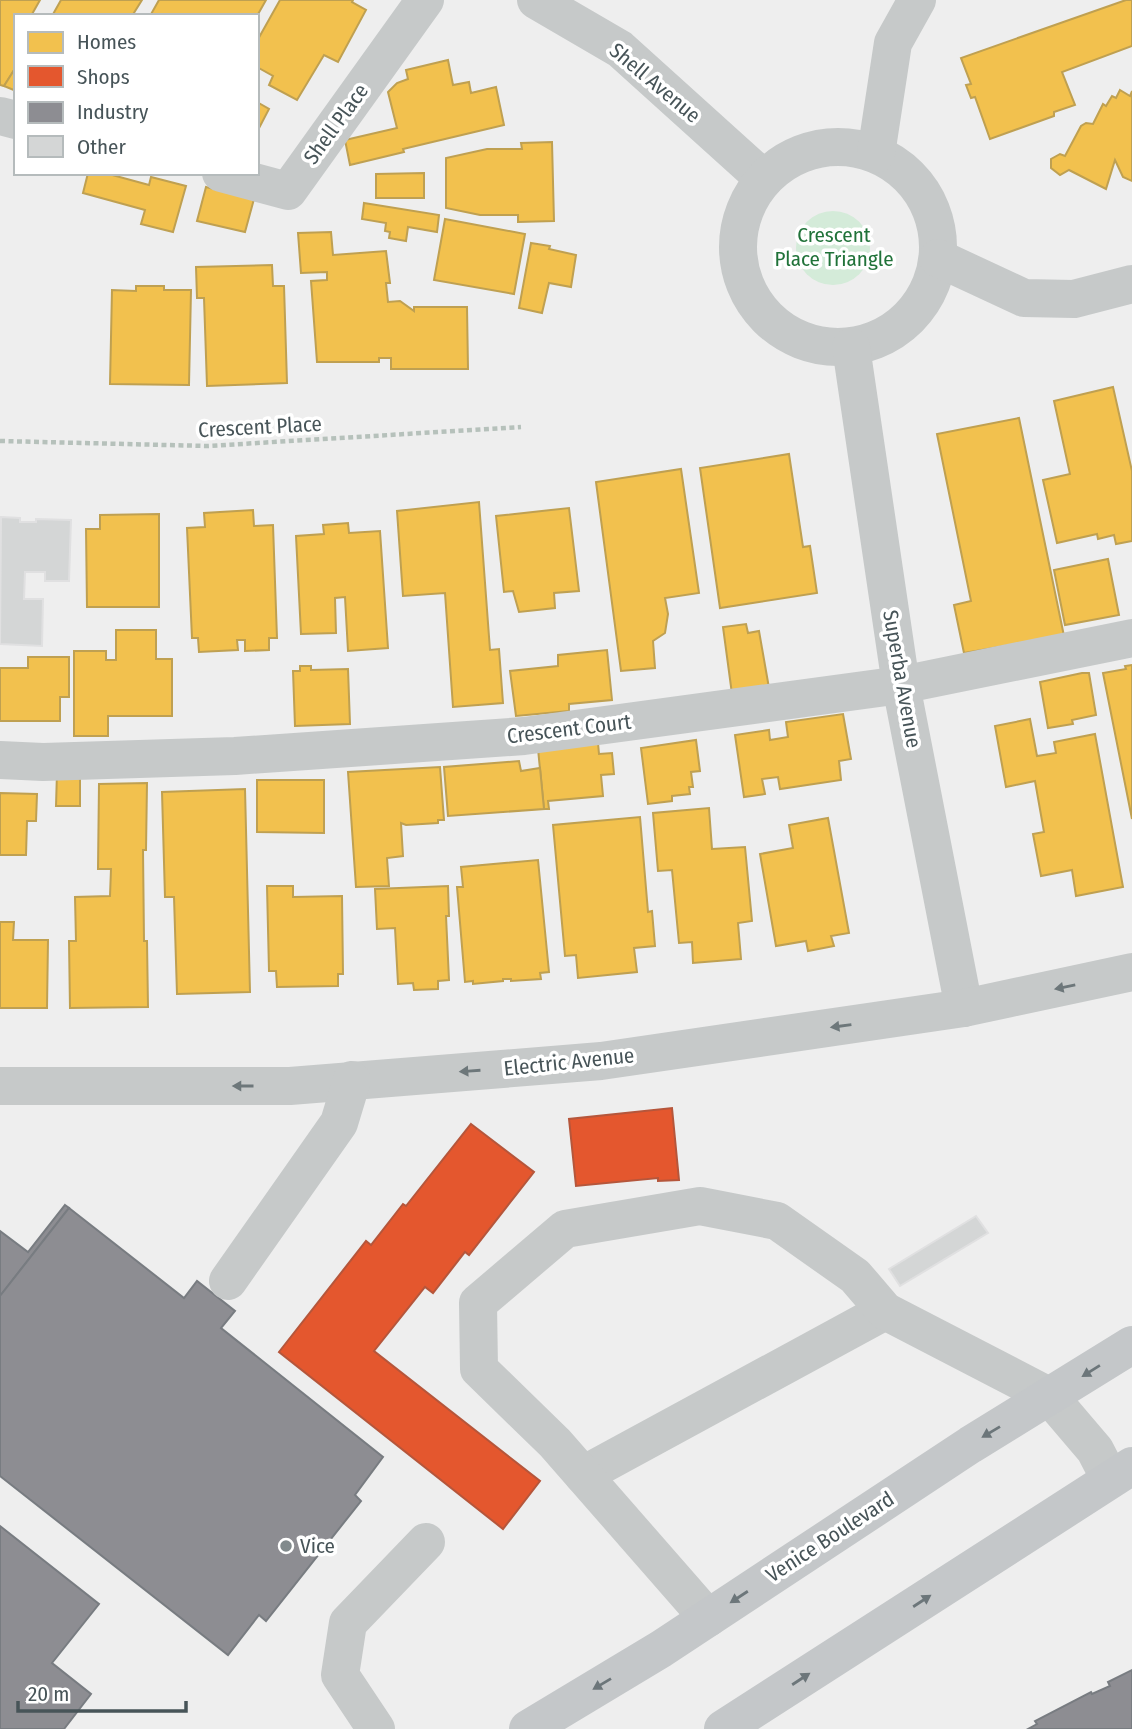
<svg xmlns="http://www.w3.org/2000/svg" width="1132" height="1729" font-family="'Fira Sans Condensed',sans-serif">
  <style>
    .green { fill: #d4ebd9 }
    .homes { fill: #f2c14e; stroke: #bfa051; stroke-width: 2 }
    .shops { fill: #e4572e; stroke: #b5563b; stroke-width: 2 }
    .industry { fill: #8d8d92; stroke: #787c81; stroke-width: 2 }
    .building { fill: #d4d6d6; stroke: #e0e0e1; stroke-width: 2 }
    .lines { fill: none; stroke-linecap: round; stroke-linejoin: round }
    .path { stroke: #b6c1bb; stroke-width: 4.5; stroke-dasharray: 5 3.5; stroke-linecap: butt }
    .minor { stroke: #c6c9c9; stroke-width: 38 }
    .major { stroke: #c4c7c9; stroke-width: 38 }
    .oneway { fill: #6d777a }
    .oneway2 { fill: #6c767a }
    .poi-dot { fill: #818a8c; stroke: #fff; stroke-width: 2.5 }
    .labels { text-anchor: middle; stroke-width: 7; stroke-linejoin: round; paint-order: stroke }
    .street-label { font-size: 21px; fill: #475458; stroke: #fff }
    .park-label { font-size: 21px; fill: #207239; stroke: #fff }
    .poi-label { font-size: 21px; fill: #475458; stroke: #fff; text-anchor: start }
  </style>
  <rect width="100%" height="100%" fill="#eee"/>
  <circle class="green" cx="833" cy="248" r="37"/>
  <g class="homes">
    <polygon points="0,0 40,0 31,16 16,16 16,67 4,86 0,85"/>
    <polygon points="61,0 142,0 132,16 52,16"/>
    <polygon points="159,0 266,0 257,16 150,16"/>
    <polygon points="280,0 353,0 352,2 366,10 338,62 324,55 297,100 269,85 273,76 257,67 257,41"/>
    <polygon points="1126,0 1132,0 1132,46 1062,72 1075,105 1054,112 1054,116 990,139 975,97 971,98 966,85 971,84 961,58"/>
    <polygon points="448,60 453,85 469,82 471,93 496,87 504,125 403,149 404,152 350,165 345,140 397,128 388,92 397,83 408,79 406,70"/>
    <polygon points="16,67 16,91 4,86"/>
    <polygon points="1120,90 1130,96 1132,91 1132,181 1123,177 1115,160 1106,189 1069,170 1060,175 1051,168 1051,159 1060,154 1065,156 1081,126 1086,123 1093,124 1103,104 1106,106 1112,96 1116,98"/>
    <polygon points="257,102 269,109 257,132"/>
    <polygon points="552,142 554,221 518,222 518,215 480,215 446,208 446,158 487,149 522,149 521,143"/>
    <polygon points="88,173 105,173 149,185 151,177 186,186 173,232 141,224 145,210 83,193"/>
    <polygon points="424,173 424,198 376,198 376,174"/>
    <polygon points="206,187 254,199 245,232 197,221"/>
    <polygon points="364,203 439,215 437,232 408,227 406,241 389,238 390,232 385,231 386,223 362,219"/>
    <polygon points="445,219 525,234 514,294 434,280"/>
    <polygon points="331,232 333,255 386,251 390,283 386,283 388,302 400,301 414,311 414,307 467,307 468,369 391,369 391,358 379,358 379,362 317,362 311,281 327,280 327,272 301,273 298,233"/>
    <polygon points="531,243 550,246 549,249 576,255 571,287 549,283 542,313 519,308"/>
    <polygon points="272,265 273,286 284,286 287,383 207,386 204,298 197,298 196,267"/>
    <polygon points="136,286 164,286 164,290 191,290 189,385 110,384 112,290 136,291"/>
    <polygon points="1113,387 1132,471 1132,541 1116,544 1114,535 1098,539 1097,534 1057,543 1043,480 1070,474 1054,401"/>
    <polygon points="1019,418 1064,636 964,653 954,605 971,601 937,434"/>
    <polygon points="789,454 803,547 810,546 817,593 720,608 700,468"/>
    <polygon points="681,469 699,593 665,598 668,614 665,633 653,641 655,668 621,671 596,482"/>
    <polygon points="479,502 490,650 499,649 503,703 453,707 445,593 403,596 397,511"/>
    <polygon points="569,508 579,591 554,593 555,608 519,612 513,591 504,592 496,516"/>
    <polygon points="253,510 254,526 273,525 277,638 269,638 269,650 245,651 245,640 237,640 238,650 199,652 198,638 192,638 187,528 205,527 204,513"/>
    <polygon points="159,514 159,607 87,607 86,529 100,529 100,515"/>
    <polygon points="348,523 349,533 380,531 388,648 348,651 345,597 335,598 336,633 301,634 296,536 324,534 323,525"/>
    <polygon points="1108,559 1119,615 1065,625 1054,570"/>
    <polygon points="746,624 748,633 759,631 769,688 732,694 723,627"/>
    <polygon points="116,630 156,630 156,659 172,659 172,716 108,716 108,736 74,736 74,651 106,651 106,660 116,660"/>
    <polygon points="607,650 612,700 569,704 569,711 516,716 510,671 558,666 558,655"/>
    <polygon points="28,657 69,657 69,697 60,697 60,721 0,721 0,668 28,668"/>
    <polygon points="1132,665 1132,819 1103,673 1126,669 1125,666"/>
    <polygon points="300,666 311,666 311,670 348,669 350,724 295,726 293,671 300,671"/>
    <polygon points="1082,673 1089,673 1096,715 1072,720 1073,724 1048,728 1040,682"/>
    <polygon points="843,714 851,759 839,761 841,780 780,789 778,777 762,779 765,794 744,797 735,735 769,730 770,740 788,737 786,722"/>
    <polygon points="1030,719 1037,756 1056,753 1054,742 1095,734 1123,887 1076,896 1072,870 1041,876 1033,834 1044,832 1035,781 1006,787 995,726"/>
    <polygon points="696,740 700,771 691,772 693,787 689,787 690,794 672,796 672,801 648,804 641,748"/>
    <polygon points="598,743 599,754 612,753 614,774 601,775 603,796 548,801 549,809 544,809 538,749"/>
    <polygon points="519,761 521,771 540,768 544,809 448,816 444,767"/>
    <polygon points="440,767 444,820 438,820 438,823 406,825 401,823 403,856 387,858 389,886 356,887 348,772"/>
    <polygon points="57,772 80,772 80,806 56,806"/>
    <polygon points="257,780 324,780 324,833 257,832"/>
    <polygon points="147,783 146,850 143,850 144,941 147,941 148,1007 70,1008 69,941 76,941 75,897 110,896 111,869 98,869 99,784"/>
    <polygon points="245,789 250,992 177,994 174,897 165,897 162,792"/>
    <polygon points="0,793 37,794 36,821 27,821 26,855 0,855"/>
    <polygon points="709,808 712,849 745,847 752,921 738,923 741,959 693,963 692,942 679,943 672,870 658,871 653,813"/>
    <polygon points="640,817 648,912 652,911 655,946 634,948 637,972 578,978 576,955 565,956 553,825"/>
    <polygon points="828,818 849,933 831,936 834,946 808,951 806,941 776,946 760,854 793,848 789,825"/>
    <polygon points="538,860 549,972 540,973 541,979 511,981 511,979 503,979 503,981 473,984 473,981 465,982 457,887 463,887 461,867"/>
    <polygon points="267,886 293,886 293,897 342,896 343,974 338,974 338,986 277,987 276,971 269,971"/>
    <polygon points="448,886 449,916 446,916 449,980 438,981 438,989 414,990 413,983 398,984 395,928 377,929 375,889"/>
    <polygon points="0,922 14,922 13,940 48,940 47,1008 0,1008"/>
  </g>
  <g class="shops">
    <polygon points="672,1108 679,1180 658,1181 658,1178 576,1186 569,1119"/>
    <polygon points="471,1124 534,1172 469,1255 465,1252 433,1293 425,1287 374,1351 540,1481 503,1529 279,1352 366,1241 371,1245 403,1204 406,1206"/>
  </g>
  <g class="industry">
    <polygon points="65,1205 69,1208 0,1296 0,1231 28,1252"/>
    <polygon points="69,1208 184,1298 197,1281 235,1311 221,1328 383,1457 355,1495 361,1501 266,1621 259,1615 228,1655 0,1476 0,1296"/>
    <polygon points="0,1526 99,1604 52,1663 91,1694 64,1729 0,1729"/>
    <polygon points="1132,1670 1132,1729 1028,1729 1037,1724 1035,1721 1091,1692 1092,1694 1110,1686 1108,1682"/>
  </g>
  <g class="building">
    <polygon points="1,517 20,518 20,522 36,522 36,519 71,520 69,581 45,581 45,572 25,572 24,599 43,599 42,646 0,644"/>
    <polygon points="976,1216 988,1233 900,1286 889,1269"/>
  </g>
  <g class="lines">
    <polyline class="path" points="0,441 208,446 521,427"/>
    <g class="minor">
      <polyline points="536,0 620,49 764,179"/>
      <polyline points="0,116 16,120"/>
      <circle cx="838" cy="247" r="100"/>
      <polyline points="876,154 893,43 917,0"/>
      <polyline points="221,173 288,191 425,0"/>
      <polyline points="938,258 1024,298 1074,299 1132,284"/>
      <polyline points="851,347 901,685 964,1008"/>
      <polyline points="0,760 43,762 235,756 524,736 901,685 1132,638"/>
      <polyline points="0,1086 290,1086 601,1061 964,1008 1132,972"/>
      <polyline points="228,1281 339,1123 352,1080"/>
      <polyline points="583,1475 885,1311"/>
      <polyline points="708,1618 555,1443 479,1369 478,1303 565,1229 700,1206 777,1221 855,1276 885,1311 1049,1396 1095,1450 1110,1479"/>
      <polyline points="376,1729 340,1675 348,1623 426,1542"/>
    </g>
    <g class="major">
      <polyline points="528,1729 661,1649 970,1445 1132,1345"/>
      <polyline points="723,1729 1132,1466"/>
    </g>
  </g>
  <defs><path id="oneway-solid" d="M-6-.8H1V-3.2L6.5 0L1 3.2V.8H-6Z" transform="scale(1.75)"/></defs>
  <g class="oneway">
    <use href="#oneway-solid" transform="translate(1065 987) rotate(168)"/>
    <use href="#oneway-solid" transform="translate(841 1026) rotate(172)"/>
    <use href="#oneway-solid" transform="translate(470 1071) rotate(176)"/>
    <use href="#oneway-solid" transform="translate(243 1086) rotate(180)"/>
  </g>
  <g class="oneway2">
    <use href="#oneway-solid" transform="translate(1091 1371) rotate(148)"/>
    <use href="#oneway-solid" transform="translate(991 1432) rotate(149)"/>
    <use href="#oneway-solid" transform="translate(739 1597) rotate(147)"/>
    <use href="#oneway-solid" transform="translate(922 1601) rotate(-33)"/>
    <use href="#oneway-solid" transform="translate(801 1679) rotate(-33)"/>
    <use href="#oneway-solid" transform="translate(602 1684) rotate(149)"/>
  </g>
  <circle class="poi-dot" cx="286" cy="1546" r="7"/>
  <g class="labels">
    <g class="street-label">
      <text transform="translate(655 83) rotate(40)" y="7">Shell Avenue</text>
      <text transform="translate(336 124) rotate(-54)" y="7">Shell Place</text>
      <text transform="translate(260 427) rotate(-3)" y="7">Crescent Place</text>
      <text transform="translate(902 679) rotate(80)" y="7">Superba Avenue</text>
      <text transform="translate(569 729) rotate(-7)" y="7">Crescent Court</text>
      <text transform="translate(569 1062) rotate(-6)" y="7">Electric Avenue</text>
      <text transform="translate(830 1537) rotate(-33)" y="7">Venice Boulevard</text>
    </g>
    <g class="park-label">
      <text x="834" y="242">Crescent<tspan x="834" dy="24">Place Triangle</tspan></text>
    </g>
    <g class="poi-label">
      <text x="300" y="1553">Vice</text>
    </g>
  </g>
  <rect x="14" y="14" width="245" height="161" fill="#ffffff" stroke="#b5bbbc" stroke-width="2"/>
  <rect x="28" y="32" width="35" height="21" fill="#f2c14e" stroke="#b5bbbc" stroke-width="2"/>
  <text x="77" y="49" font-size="21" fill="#475458">Homes</text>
  <rect x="28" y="66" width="35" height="21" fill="#e4572e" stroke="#b5bbbc" stroke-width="2"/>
  <text x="77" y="84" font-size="21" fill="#475458">Shops</text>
  <rect x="28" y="102" width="35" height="21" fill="#8d8d92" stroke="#b5bbbc" stroke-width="2"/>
  <text x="77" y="119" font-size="21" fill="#475458">Industry</text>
  <rect x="28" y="136" width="35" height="21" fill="#d4d6d6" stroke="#b5bbbc" stroke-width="2"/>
  <text x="77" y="154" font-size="21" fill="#475458">Other</text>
  <path d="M18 1701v10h168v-10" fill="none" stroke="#475458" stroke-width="3.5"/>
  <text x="28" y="1701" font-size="21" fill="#475458" stroke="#ffffff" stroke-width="5" paint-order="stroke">20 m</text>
</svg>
